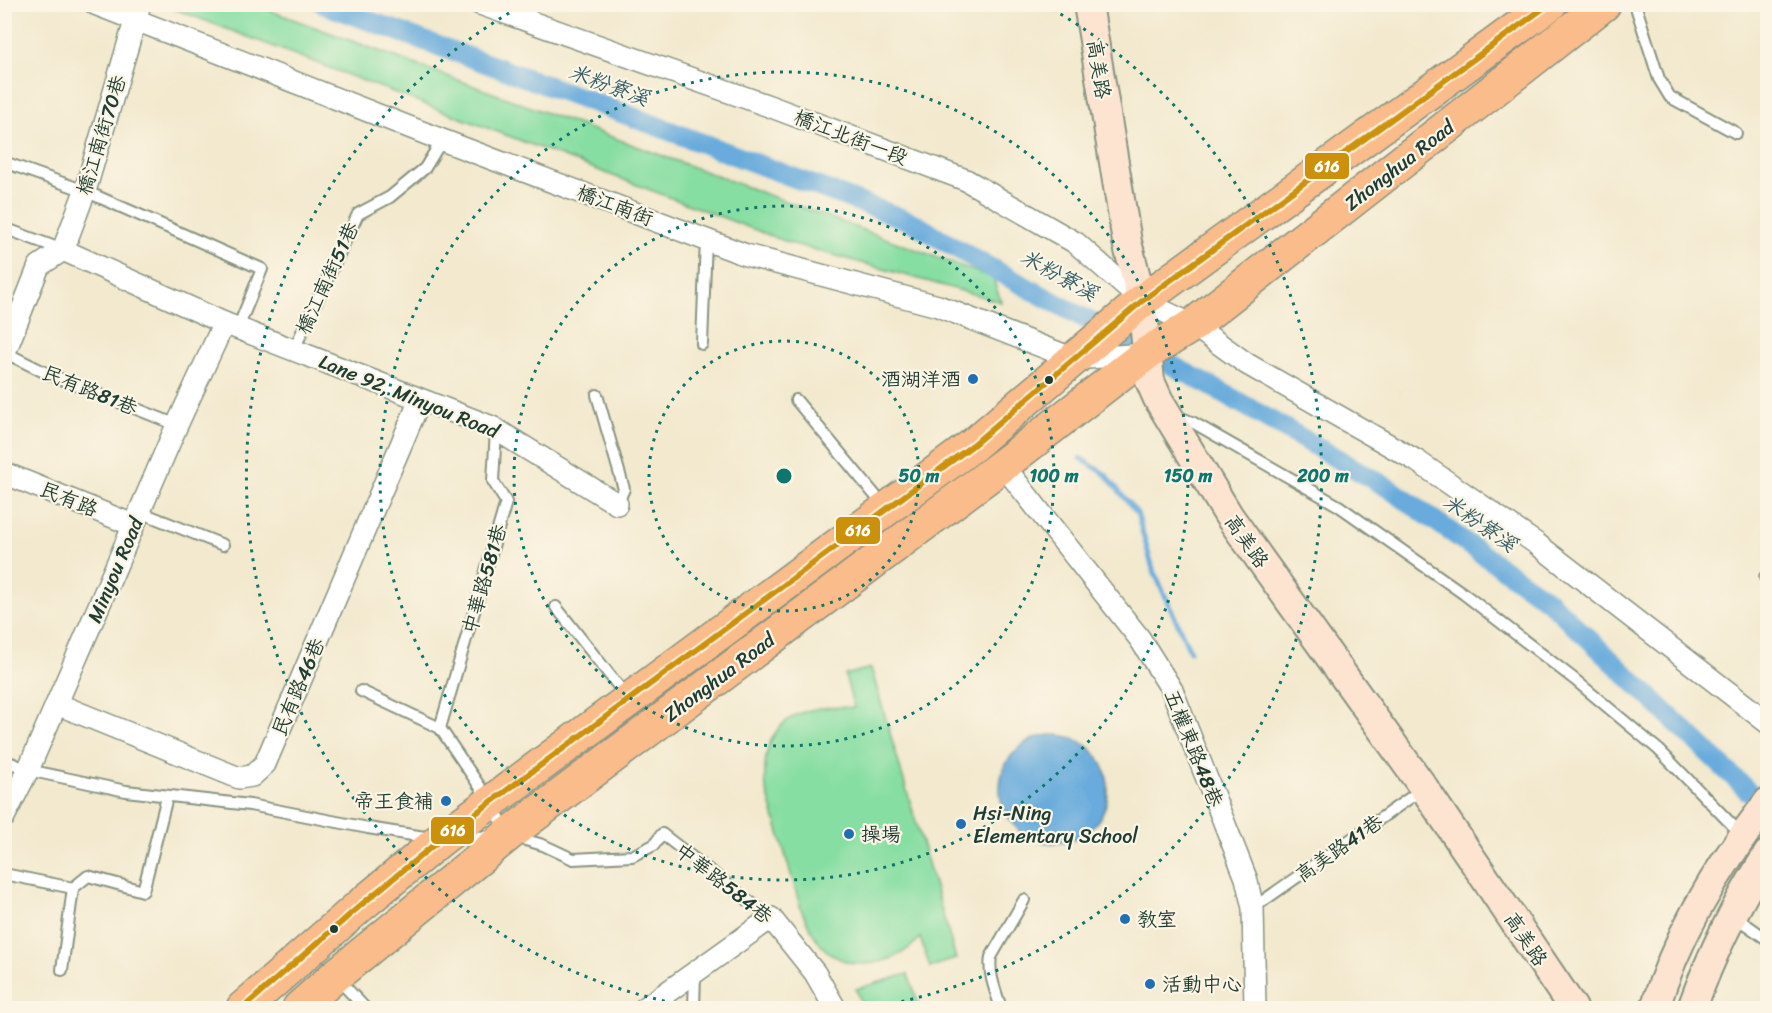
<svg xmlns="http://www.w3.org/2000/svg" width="1772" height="1013" font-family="Sriracha,'LXGW WenKai TC',sans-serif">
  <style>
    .green { fill: #87dea2; stroke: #538e6b; stroke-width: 1.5 }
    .water { fill: #67abdc; stroke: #437488; stroke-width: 1.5 }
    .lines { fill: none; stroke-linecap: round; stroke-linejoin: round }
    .stream { stroke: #67abdc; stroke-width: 5 }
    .canal { stroke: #67abdc; stroke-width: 20 }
    .lane-casing { stroke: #889381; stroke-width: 14 }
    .street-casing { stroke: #889381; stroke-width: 24 }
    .secondary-casing { stroke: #889381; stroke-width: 32 }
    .primary-casing { stroke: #889381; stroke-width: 36 }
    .lane { stroke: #fff; stroke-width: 10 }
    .street { stroke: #fff; stroke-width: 21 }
    .secondary { stroke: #fde4d1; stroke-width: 28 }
    .primary { stroke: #fabc8b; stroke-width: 33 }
    .bus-1-casing { stroke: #fcf5e5; stroke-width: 10 }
    .bus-1 { stroke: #cc910a; stroke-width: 6 }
    .ring { fill: none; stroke: #0f766e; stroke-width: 3; stroke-dasharray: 3 6 }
    .poi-dot { fill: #1f6fb2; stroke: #fcf5e5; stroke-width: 2 }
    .bus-dot { fill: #1f3d34; stroke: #fcf5e5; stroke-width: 2 }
    .labels { text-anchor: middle; stroke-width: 4.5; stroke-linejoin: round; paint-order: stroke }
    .street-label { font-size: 20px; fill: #1f3d34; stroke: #fcf5e5 }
    .poi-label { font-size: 20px; fill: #1f3d34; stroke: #fcf5e5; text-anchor: start }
    .water-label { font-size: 21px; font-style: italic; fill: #355e66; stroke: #fcf5e5 }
    .centre { fill: #0f766e; stroke: #fcf5e5; stroke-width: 3 }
    .ring-label { font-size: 18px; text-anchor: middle; font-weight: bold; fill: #0f766e; stroke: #fcf5e5; stroke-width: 4.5; stroke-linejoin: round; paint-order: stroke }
    .line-badge { stroke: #fcf5e5; stroke-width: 2 }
    .badge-label { font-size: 16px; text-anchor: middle; font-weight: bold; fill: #fff }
  </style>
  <rect width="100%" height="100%" fill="#fcf5e5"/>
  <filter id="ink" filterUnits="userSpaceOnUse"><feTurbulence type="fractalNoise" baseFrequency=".0167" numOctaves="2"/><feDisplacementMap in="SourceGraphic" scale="12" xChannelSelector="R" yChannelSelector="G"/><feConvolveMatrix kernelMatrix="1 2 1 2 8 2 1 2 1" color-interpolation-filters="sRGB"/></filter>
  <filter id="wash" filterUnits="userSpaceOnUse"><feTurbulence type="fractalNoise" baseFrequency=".008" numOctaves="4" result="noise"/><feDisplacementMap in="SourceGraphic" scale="24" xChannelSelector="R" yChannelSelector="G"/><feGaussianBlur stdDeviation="1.35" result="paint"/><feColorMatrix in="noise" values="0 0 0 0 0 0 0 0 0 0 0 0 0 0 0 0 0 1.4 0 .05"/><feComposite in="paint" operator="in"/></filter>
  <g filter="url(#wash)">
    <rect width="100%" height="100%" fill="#f2e9ce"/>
    <g class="green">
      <polygon points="164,5 255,5 993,278 1001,302 787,242"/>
      <path d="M871,668L956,959L930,967L920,938C897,963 855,975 826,950C814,939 808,924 801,909L766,788C758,725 796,702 854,708L845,675Z"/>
      <polygon points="908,974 920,1008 863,1008 856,989"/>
    </g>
    <circle class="water" cx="1054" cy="789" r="54"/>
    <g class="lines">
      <polyline class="stream" points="1080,458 1105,474 1137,513 1153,569 1190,651"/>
      <polyline class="canal" points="323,4 590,101 912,222 978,261 1218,390 1390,489 1550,602 1768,810"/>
    </g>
  </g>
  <g filter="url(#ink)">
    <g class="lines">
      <defs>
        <g id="lane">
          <polyline points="1635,4 1659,79 1670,97 1736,133"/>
          <polyline points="528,22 532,4"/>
          <polyline points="4,162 85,191 262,269 238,328"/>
          <polyline points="4,228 63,250"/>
          <polyline points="702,344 706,239"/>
          <polyline points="294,349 358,214 390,197 425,168 442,140"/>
          <polyline points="4,352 46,373 177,425"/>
          <polyline points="597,395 624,489 617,504"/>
          <polyline points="796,400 884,506"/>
          <polyline points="1176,416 1194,423 1339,506 1464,594 1574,679 1659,750 1742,835"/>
          <polyline points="496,430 493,481 506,502 440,728 491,803 507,831"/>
          <polyline points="140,512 223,545"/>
          <polyline points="1768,574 1765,577 1768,580"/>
          <polyline points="556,607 627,697"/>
          <polyline points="361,691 440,728"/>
          <polyline points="4,760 28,770 126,791 250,805 368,828 431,838"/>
          <polyline points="515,837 543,845 573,859 632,856 654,845 662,834 771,918"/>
          <polyline points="459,838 494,836"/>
          <polyline points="4,874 73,888 88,876 143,891 167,797"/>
          <polyline points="1253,908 1424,788"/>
          <polyline points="1734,916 1768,940"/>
          <polyline points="62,970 73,888"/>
          <polyline points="337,978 365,1008"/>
          <polyline points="694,1008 695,973"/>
          <path d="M1001,1008C996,992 988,974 991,957L1024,900"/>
        </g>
        <g id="street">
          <polyline points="95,4 442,140 746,255 938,306 1074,359 1144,354"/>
          <polyline points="480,4 769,106 966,180 1076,243 1142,301 1193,325 1247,364 1417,461 1537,544 1768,723"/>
          <polyline points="63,250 224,323 492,427 617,504"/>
          <polyline points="63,250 85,191 140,4"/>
          <polyline points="4,355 39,266 63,250"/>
          <polyline points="1003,465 1140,639 1172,690 1246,878 1253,908 1255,1008"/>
          <polyline points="4,473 133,525"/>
          <polyline points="57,704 239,778 252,776 265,764 420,400"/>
          <polyline points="4,817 28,770 177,425 224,323"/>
          <polyline points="645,1008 771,918 815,973 835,1008"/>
        </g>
        <g id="secondary">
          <polyline points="1088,4 1127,242 1142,301 1150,381 1158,399 1229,516 1424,788 1573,1008"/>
          <path d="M1655,1008C1677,933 1720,864 1768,802"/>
          <path d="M1692,1008C1711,955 1737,902 1768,854"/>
        </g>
        <g id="primary">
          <polyline points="243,1008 361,905 441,839 973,445 1142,301 1550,4"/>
          <polyline points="299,1008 335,976 509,834 1003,465 1146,354 1193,325 1604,4"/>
        </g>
      </defs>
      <use href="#lane" class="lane-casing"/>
      <use href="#street" class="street-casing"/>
      <use href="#secondary" class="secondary-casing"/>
      <use href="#primary" class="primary-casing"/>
      <use href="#lane" class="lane"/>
      <use href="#street" class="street"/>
      <use href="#secondary" class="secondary"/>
      <use href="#primary" class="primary"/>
      <defs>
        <polyline id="bus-1" points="243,1008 361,905 441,839 973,445 1142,301 1549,4"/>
      </defs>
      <use href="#bus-1" class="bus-1-casing"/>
      <use href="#bus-1" class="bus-1"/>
    </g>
  </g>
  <g class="ring">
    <circle cx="784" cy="476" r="135"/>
    <circle cx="784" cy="476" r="270"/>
    <circle cx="784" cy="476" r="404"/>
    <path d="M700 1008A539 539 0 0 1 523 5M1045 5A539 539 0 0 1 868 1008"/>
  </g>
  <g class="poi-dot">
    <circle cx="973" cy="379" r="6"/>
    <circle cx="446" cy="801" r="6"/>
    <circle cx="961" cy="824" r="6"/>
    <circle cx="849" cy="834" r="6"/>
    <circle cx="1125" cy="919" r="6"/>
    <circle cx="1150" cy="984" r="6"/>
  </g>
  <g class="bus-dot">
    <circle cx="1049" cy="380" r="5"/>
    <circle cx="334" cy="929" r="5"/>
  </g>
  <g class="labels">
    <g class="street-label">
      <text transform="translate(1099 69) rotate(81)" y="7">高美路</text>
      <text transform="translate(101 135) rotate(-73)" y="7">橋江南街70巷</text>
      <text transform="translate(851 137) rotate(21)" y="7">橋江北街一段</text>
      <text transform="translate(1399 165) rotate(-38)" y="7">Zhonghua Road</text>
      <text transform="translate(615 205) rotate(21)" y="7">橋江南街</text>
      <text transform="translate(327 278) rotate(-65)" y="7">橋江南街51巷</text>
      <text transform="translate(90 390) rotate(22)" y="7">民有路81巷</text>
      <text transform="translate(409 396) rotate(22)" y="7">Lane 92, Minyou Road</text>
      <text transform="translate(69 499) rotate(22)" y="7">民有路</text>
      <text transform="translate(1247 541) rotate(55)" y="7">高美路</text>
      <text transform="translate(115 570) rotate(-67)" y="7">Minyou Road</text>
      <text transform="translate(484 579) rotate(-74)" y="7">中華路581巷</text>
      <text transform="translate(719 677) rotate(-37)" y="7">Zhonghua Road</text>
      <text transform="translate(298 687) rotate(-67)" y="7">民有路46巷</text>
      <text transform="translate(1194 748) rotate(68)" y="7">五權東路48巷</text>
      <text transform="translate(1339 848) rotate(-35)" y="7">高美路41巷</text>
      <text transform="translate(724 883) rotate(38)" y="7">中華路584巷</text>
      <text transform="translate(1526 939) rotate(56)" y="7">高美路</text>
    </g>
    <g class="poi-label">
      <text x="961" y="386" text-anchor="end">酒湖洋酒</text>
      <text x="434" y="808" text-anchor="end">帝王食補</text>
      <text x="973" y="820">Hsi-Ning<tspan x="973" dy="23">Elementary School</tspan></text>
      <text x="861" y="841">操場</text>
      <text x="1137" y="926">教室</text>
      <text x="1162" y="991">活動中心</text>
    </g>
    <g class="water-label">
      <text transform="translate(609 85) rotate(20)" y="7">米粉寮溪</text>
      <text transform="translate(1059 275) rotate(29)" y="7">米粉寮溪</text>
      <text transform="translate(1480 523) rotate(35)" y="7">米粉寮溪</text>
    </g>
  </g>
  <circle cx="784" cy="476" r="9" class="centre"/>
  <g class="ring-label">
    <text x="919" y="482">50 m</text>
    <text x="1054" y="482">100 m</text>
    <text x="1188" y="482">150 m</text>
    <text x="1323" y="482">200 m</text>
  </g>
  <g class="line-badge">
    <rect x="1304" y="152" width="46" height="28" rx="6" fill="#cc910a"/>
    <rect x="835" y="516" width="46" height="29" rx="6" fill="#cc910a"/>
    <rect x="430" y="816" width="45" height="29" rx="6" fill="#cc910a"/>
  </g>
  <g class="badge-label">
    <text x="1327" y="172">616</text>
    <text x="858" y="536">616</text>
    <text x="453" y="836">616</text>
  </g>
  <rect width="1772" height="1013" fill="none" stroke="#fcf5e5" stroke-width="24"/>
</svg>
